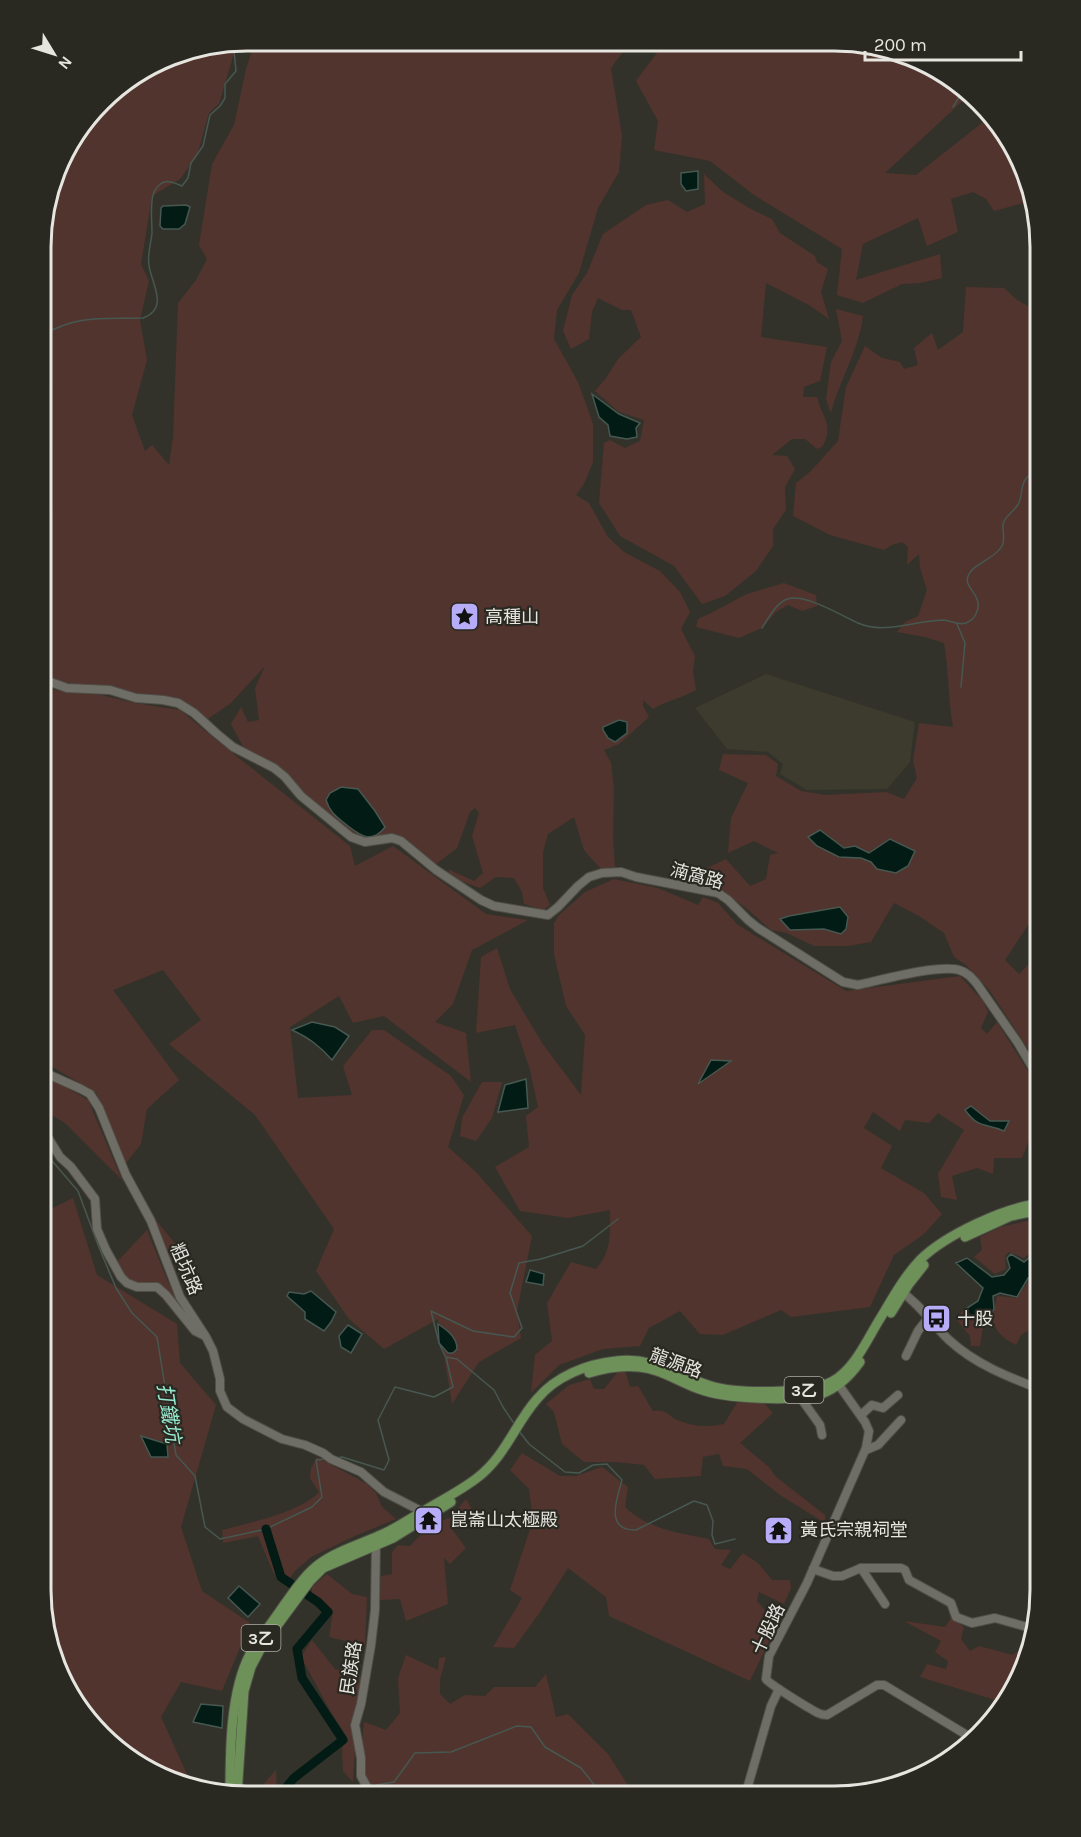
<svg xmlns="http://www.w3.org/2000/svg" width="1081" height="1837" font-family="Karla,'Noto Sans TC',sans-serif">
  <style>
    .built { fill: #3c3b2d }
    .green { fill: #51342d }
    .water { fill: #021b14; stroke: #465851; stroke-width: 1.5 }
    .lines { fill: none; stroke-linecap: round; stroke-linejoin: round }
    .stream { stroke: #465851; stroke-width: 1.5 }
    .river { stroke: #021b14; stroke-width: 9 }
    .minor-casing { stroke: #4f4f48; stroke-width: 10 }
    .major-casing { stroke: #4f4f48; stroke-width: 11 }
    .minor { stroke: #6f6e66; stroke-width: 8 }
    .major { stroke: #6d9158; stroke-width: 9 }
    .labels { text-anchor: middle; stroke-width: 4.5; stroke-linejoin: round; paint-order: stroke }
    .shield { fill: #292821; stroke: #adaca7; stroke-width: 1.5 }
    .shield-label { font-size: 16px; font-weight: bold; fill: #e6e5e0 }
    .poi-label { font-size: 18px; fill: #e6e5e0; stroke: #292821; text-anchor: start }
    .street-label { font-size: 18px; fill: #e6e5e0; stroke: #292821 }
    .water-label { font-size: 20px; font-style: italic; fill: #96e9ce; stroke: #292821 }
    .rim { fill: none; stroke: #e6e5e0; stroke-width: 3 }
  </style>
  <rect width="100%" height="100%" fill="#33322a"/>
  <polygon class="built" points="766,674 915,722 910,762 887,789 807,790 780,774 783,764 768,752 727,749 695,708"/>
  <g class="green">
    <path d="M255,41L630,42L611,68L622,136L619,172L598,208L579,273L557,310L554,339L578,382L593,424V462L584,484L576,495L589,503L608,537L624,552L660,571L680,592L690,612L681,629L695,656L693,671L696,690C682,698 666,701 653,709L643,700V706L649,717L619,744L604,750L611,763L614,789L613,838L615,867L601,869L584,850L574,817L548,834L543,852V888L550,905L543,910L524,904L522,892L514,878L496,877L480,888L452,878L448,869L474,881L483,873L472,836L479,813L475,808L470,812L457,848L435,865L411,844L391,834L363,839L353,834L315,804L289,776L245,750L231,724L241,707L248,722L259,720L255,688L265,666L231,703L205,721L180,701L141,696L119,689L53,681L42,675V220L62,155L111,92L168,56L237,43L219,104L209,113L197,156L180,179L152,196L141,264L149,281L140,320L147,360L132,415L145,451L152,445L169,465L173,437L178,303L196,280L207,259L199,245L212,164L234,125L246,69Z"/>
    <polygon points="660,42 861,42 960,83 969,95 885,173 916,175 987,119 1025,168 1031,201 994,211 986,199 973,192 951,199 958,232 927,246 918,218 863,244 856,280 940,254 942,278 920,283 902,284 863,303 837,295 842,249 754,195 710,161 654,150 658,121 636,81 662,46"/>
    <path d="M704,174L723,192L749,208L772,219L780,233L815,256L817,262L828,269L821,292L829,319L809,305L766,283L761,337L827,347L820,381L804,387L803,397H817C822,418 834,423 823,446L817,449L805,439H792L772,455L787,456L795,469L785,487L786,510L773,529V546L756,571L725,596L702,604L674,566L620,536L599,503L604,443L610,440L625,448L640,441L644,420L619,412L595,391L606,378L618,359L641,337L631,310H622L598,298L592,312L589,339L571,349L563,331L572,295L587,273L603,234L646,205L668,200L687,212L705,204Z"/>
    <path d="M966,287L1004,288L1017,300L1035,310L1040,309V872L1031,885L1040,907L1005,960L1019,974L1029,964L1040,975V1064H1038L990,991L966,965L954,957L944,933L919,916L894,903L871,942L848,946H814L787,933L771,930L746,908L716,887L696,882L705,869L726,859L750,886L766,879L770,855L778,853L754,841L728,853L731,818L748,783L719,770L723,754L766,755L778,764L776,776L801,791L825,795L886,792L904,799L917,778L913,761L919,723L953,727C948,699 949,671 944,643L925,637L897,632L905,622L918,616L927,590L920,568L919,554L907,565L908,547L902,542L892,545L884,550L830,535L793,516L796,483L811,471L838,441L846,387L865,346L882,358L900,362L904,369L918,365L914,348L932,333L938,350L963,332Z"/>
    <path d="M836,309L863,316C859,350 839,381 831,413L826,399L831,362L842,341Z"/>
    <polygon points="784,583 816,595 817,606 802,611 788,605 776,612 762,628 739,638 696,627 698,619 711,613 747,594"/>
    <polygon points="42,683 54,690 101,695 135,703 180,710 220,743 350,846 355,866 393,846 486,914 528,920 472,950 453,1004 435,1022 466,1033 471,1082 384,1016 353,1023 339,996 290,1027 298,1098 352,1095 343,1066 372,1030 384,1030 451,1076 464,1095 448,1147 476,1172 532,1236 517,1311 521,1338 479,1362 452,1404 438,1319 384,1349 349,1319 316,1271 334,1229 255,1115 169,1044 201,1020 163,970 113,990 179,1080 147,1109 141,1144 126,1163 96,1093 41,1060"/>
    <path d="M614,879L658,888L698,905L703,897L718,903L738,925L846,991L960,976L983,1001L988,1012L981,1028L987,1034L997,1022L1035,1082L1040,1092V1124L1034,1127L1022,1158H994L993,1174L977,1168L952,1176L957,1200L941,1197L938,1174L964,1130L938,1113L929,1123L905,1120L900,1131L873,1112L864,1128L892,1146L881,1168L924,1193L942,1214L924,1234L894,1255L870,1307L791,1317L781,1310L723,1335L700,1334L680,1311L649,1328L640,1346L603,1349L559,1365L531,1393L535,1355L552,1341L547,1303L571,1262L596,1269C612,1252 610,1233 610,1210L568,1218L520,1211L495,1167L529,1147L526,1116L538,1107L530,1070L515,1025L476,1033L481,957L497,948L510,989L542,1043L581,1095L585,1035L566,1006L554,954V923L559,915L585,892Z"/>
    <polygon points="41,1073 88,1100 122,1180 65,1123 41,1109"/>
    <polygon points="482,1082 502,1082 492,1118 476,1141 460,1136 462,1118"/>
    <polygon points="73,1198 97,1275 177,1324 180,1363 216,1405 181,1527 202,1591 250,1623 222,1691 181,1682 161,1717 191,1783 121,1754 56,1669 41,1590 41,1214"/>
    <polygon points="1040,1218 1040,1247 1037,1247 1024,1258 1009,1252 1005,1256 1006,1269 995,1274 974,1257 982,1250 980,1237 1001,1227"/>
    <polygon points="156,1220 185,1256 170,1262"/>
    <polygon points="147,1230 168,1282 195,1323 195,1326 169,1295 136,1284 123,1277 115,1264"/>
    <path d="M1040,1277V1332L1035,1328L1032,1299L1036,1296L1031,1298V1329L1021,1335L1016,1345C1002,1338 995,1331 991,1316L994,1311L997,1296L1017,1298L1029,1280Z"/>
    <polygon points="965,1308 968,1317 983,1326 980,1346 971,1346 970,1336 956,1319"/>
    <path d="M625,1370L630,1387L638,1386L653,1411C669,1409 667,1416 680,1421C694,1427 709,1427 724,1424L738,1401L763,1402L773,1413L740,1443L770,1468L775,1476L825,1515V1523L780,1495L747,1469L723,1466L719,1454L703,1457L701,1476L655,1479L644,1465L616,1462H584L562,1444L554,1412L546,1404L569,1385L590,1379L594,1389H604L617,1373Z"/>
    <path d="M522,1453L560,1476H576L602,1467L628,1487L625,1507C648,1529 678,1533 709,1539L715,1549L731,1550L721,1565L730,1569L743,1553L758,1563L772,1580H790L791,1588L784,1604L759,1592L757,1601L777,1624L750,1681L609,1616L606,1597L568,1568L540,1612L514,1648L493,1647L522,1598L510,1590L533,1520L529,1489L510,1470Z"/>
    <path d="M317,1457L367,1484L376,1493L382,1507L396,1519L355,1536L311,1557L295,1571L285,1585L273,1572L258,1536L223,1543L222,1530C249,1523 301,1512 319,1492L310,1478L311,1468Z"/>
    <polygon points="466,1499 474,1513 451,1528 466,1548 450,1564 444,1558 448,1604 406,1621 400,1599 380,1600 381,1576 392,1574 392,1552 398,1545 410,1546 431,1524 450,1518"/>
    <polygon points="327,1574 352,1594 367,1597 365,1646 329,1637 333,1612 312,1593 312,1587"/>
    <polygon points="951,1618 964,1627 961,1639 970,1651 979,1646 1013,1655 1025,1644 1032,1646 1029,1657 1005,1703 920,1677 927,1664 946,1669 948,1661 935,1652 941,1641 904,1621 945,1627"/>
    <polygon points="312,1640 335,1669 360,1675 353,1782 343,1771 342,1749 347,1737 331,1712 301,1657"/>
    <path d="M406,1655L438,1670L439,1658L446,1657L440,1679V1694L450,1704L465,1695L485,1696L494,1687H535L546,1674L556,1717L568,1714L608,1754L633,1793L641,1796L377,1795C356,1778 362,1747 364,1722L386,1730L400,1713L398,1678Z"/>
    <polygon points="276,1770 277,1795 254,1795"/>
  </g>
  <g class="water">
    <polygon points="698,171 698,189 686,191 681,184 681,173"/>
    <polygon points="186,205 190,207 185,224 179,229 163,229 160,226 161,208 163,206"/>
    <polygon points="592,394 619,414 640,423 636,428 637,437 627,439 610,436 608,425 599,417"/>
    <polygon points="619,720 627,722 627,733 615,742 608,738 603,730 603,727"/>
    <path d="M341,787L358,789L375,811L385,827C372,844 361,836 348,826C337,817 330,813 326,800L330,793Z"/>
    <polygon points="820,830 844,848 855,846 869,853 890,839 915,851 908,866 896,873 877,869 871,862 861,858 839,857 817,846 808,837"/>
    <polygon points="840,907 848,917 846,929 841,934 824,929 790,930 780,919 789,916"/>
    <path d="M312,1022L335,1027L349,1036L332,1060C320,1046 309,1038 292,1030Z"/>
    <polygon points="711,1060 731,1061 698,1084"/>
    <polygon points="526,1079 528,1108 498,1112 505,1085"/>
    <path d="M971,1106L990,1121H1009L1004,1131C984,1122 980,1130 965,1110Z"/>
    <polygon points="1040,1249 1040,1274 1028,1278 1017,1297 1000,1293 993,1296 994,1309 988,1317 991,1321 987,1326 969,1315 967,1308 978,1301 983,1288 956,1263 967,1258 992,1277 1004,1275 1010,1268 1007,1258 1011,1254 1024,1262"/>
    <polygon points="530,1270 544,1274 543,1285 526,1282"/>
    <polygon points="311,1291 336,1312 331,1322 324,1331 305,1319 305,1312 287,1296 289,1292 304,1294"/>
    <path d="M438,1324C447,1330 457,1337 457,1349L453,1353H448L439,1343Z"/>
    <polygon points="348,1325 362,1334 351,1353 341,1347 339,1336"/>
    <polygon points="141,1436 167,1444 168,1457 151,1457"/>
    <polygon points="239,1586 260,1604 248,1617 228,1598"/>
    <polygon points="201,1704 223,1706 222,1728 193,1722"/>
  </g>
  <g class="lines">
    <g class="stream">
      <polyline points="953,107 964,89"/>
      <path d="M42,335C80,314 102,319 143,318C170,308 151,283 149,265C147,255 151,243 152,233C152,221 150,207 153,195C154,190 159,184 164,182C171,180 176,184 182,186L188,178L191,163L203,146L210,115L220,106L225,98V84L236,71L234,51L237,42"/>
      <polyline points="957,624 965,643 961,687"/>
      <path d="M762,628C768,619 775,605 785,600C802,591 842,616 858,623C884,635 917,620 944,620C952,621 959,626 966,623C971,621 974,618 976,614C985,595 963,589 968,576C972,564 995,559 1002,546C1006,539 1002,531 1003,524C1005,516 1013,512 1017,506C1023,498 1020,488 1025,480C1028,474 1034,473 1040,471"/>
      <polyline points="48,1144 47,1155 78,1191 98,1245 116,1288 132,1313 157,1337 176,1455 195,1476 205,1527 220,1539 266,1529 312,1507 322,1497 316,1460 325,1459"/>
      <polyline points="445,1356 439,1343 431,1311 473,1331 514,1337 522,1328 510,1293 519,1263 541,1259 583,1246 618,1219"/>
      <path d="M519,1431L529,1444L565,1472L579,1473L593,1465L607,1464L622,1480C617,1498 604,1531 636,1530L694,1501L707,1505L713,1521L712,1535L715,1544L735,1539"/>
      <polyline points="336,1458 342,1457 384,1470 389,1460 378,1420 395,1387 434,1397 453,1387 446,1357 457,1359 494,1390 503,1407 515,1425"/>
      <polyline points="374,1788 376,1785 394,1782 415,1753 451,1752 517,1726 531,1727 545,1747 581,1768 603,1796"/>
    </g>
    <polyline class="river" points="266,1529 281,1577 318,1602 328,1612 297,1649 302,1678 343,1740 294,1778 280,1795"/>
    <defs>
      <g id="minor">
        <path d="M42,679L67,688L110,690L136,698L163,700L178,703L194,713L216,733L233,747L274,768L285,777L301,796L351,837L365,842L392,838L401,841L436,870L481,900L494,906L548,915L558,907L578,886L589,877L602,873L621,872L636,877L718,893L728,900L748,920L758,928L843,982L858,985C881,980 939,964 959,970C967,972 972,978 977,984L1018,1043L1040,1080"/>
        <polyline points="41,1071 81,1089 90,1094 99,1108 126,1175 151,1221 180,1297 206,1337 213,1351 220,1379 220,1391 227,1407 243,1419 282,1439 305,1445 323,1453 331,1459 361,1472 384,1492 425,1513"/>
        <polyline points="41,1126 60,1157 71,1167 95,1199 97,1229 106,1250 121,1277 127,1283 137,1287 157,1287 166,1295 195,1331 205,1336"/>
        <path d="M899,1290C919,1303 932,1324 949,1340C975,1364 1008,1377 1040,1389"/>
        <polyline points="906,1356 918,1331 928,1318"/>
        <path d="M836,1381L865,1422L869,1431L866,1448L807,1583L769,1656L766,1679C769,1684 810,1709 818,1713C822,1715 823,1715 827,1715L877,1685H884L970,1737"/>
        <polyline points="800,1397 820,1425 822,1435"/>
        <polyline points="861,1415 872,1405 883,1408 898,1395"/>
        <polyline points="866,1450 878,1445 901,1420"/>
        <polyline points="376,1540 375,1610 371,1645 361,1704 355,1725 361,1758 361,1776 367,1787 379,1795"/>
        <polyline points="861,1568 885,1604"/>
        <polyline points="813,1569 833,1576 842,1576 861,1568 901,1568 905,1570 909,1580 951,1603 956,1617 972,1623 995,1618 1027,1627 1036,1625"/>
        <polyline points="745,1796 771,1706 779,1689"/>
      </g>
      <g id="major">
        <polyline points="965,1237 1011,1216 1040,1210"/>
        <polyline points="891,1313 909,1284 924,1265"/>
        <path d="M589,1373C605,1368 622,1365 639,1367C661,1369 679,1382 699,1389C724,1399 796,1402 821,1394C838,1388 850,1376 860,1362"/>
        <path d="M230,1795C230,1752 230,1692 250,1654C261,1637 273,1621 284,1605C293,1593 301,1580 312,1570C330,1553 356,1546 378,1536C394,1530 407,1520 422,1512C440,1501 460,1491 477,1478C505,1457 515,1424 537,1399C556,1376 587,1364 616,1361C652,1356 678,1376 711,1386C737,1394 810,1394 833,1381C854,1369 866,1342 878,1322C891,1301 903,1278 920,1260C944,1236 1006,1206 1040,1204"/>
        <polyline points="237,1795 244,1691 251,1667 262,1646 310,1581 323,1568 393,1538 451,1502"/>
      </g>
    </defs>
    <use href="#minor" class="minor-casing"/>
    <use href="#major" class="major-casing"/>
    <use href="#minor" class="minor"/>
    <use href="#major" class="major"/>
  </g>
  <defs>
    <symbol id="sight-square" viewBox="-11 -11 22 22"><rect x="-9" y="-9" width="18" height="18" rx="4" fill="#b6acf8" stroke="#292821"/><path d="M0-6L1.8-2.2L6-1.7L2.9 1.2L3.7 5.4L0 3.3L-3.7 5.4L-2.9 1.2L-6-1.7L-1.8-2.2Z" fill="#111"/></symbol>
    <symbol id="bus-square" viewBox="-11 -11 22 22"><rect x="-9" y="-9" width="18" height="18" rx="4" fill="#b6acf8" stroke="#292821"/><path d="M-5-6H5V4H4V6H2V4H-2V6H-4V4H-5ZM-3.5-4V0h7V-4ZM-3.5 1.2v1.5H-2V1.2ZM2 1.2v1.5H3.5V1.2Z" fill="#111"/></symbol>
    <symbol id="temple-square" viewBox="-11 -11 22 22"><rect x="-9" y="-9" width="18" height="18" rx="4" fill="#b6acf8" stroke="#292821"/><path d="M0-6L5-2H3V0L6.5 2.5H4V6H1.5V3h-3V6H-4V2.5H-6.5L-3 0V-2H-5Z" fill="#111"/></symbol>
  </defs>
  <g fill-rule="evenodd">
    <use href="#sight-square" x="448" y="600" width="33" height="33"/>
    <use href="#bus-square" x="920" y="1302" width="33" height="33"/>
    <use href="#temple-square" x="412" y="1504" width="33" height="33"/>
    <use href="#temple-square" x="762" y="1514" width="33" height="33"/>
  </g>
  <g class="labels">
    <g class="shield">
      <rect x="784.5" y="1377" width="39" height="26" rx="4.5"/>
      <rect x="241.5" y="1625" width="39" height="26" rx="4.5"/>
    </g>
    <g class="shield-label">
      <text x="804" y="1396">3乙</text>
      <text x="261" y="1644">3乙</text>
    </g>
    <g class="poi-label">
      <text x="485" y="623">高種山</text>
      <text x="957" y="1325">十股</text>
      <text x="450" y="1526">崑崙山太極殿</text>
      <text x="800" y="1536">黃氏宗親祠堂</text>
    </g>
    <g class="street-label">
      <text transform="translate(697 876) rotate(15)" y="6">湳窩路</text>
      <text transform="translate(186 1269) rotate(67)" y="6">粗坑路</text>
      <text transform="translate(676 1363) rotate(20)" y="6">龍源路</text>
      <text transform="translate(768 1629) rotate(-65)" y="6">十股路</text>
      <text transform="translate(351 1668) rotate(-81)" y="6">民族路</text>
    </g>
    <g class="water-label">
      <text transform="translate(169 1413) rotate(81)" y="7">打鐵坑</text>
    </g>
  </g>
  <path d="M0 0H1081V1837H0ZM247 51H834A196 196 0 0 1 1030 247V1590A196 196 0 0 1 834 1786H247A196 196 0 0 1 51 1590V247A196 196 0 0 1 247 51Z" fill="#292821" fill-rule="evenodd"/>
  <path class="rim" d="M247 51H834A196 196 0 0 1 1030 247V1590A196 196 0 0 1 834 1786H247A196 196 0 0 1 51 1590V247A196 196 0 0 1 247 51Z"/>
  <g transform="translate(54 54) rotate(128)" stroke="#292821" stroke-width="4.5" paint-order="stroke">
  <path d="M0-4.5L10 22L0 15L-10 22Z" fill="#e6e5e0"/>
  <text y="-9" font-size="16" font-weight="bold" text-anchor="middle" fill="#e6e5e0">N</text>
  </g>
  <path d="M865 51v9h156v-9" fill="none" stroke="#e6e5e0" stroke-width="3"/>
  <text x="874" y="51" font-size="18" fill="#e6e5e0" stroke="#292821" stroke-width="4.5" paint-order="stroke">200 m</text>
</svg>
